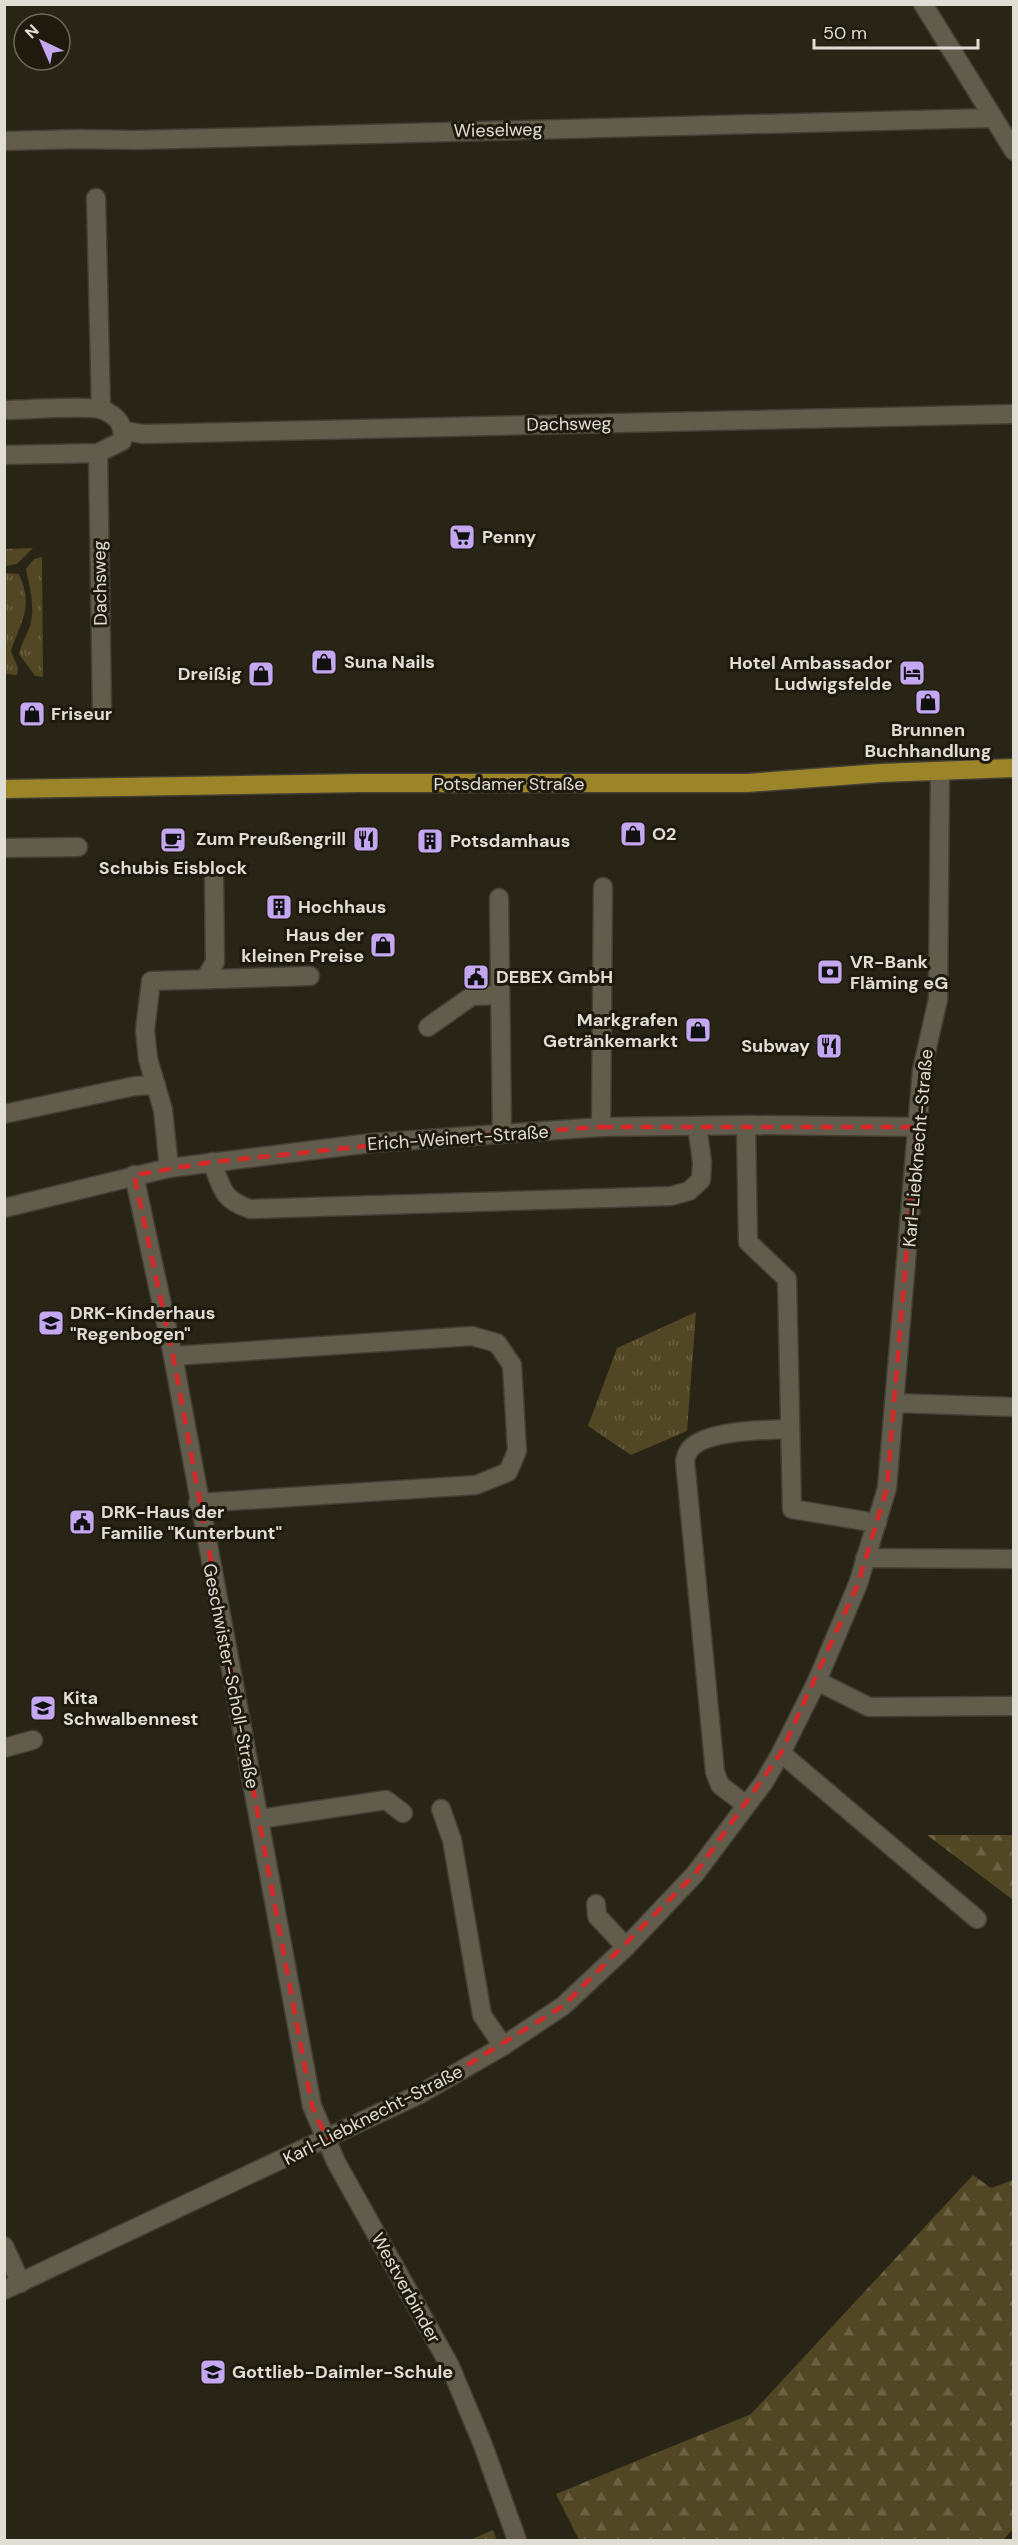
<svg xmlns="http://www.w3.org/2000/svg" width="1018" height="2545" font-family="'DM Sans',sans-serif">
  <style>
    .grass { fill: url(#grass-tufts) }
    .forest { fill: url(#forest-firs) }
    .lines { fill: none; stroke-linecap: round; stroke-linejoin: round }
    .minor-casing { stroke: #433f34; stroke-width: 21 }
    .major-casing { stroke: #433f34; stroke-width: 21 }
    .minor { stroke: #615c4c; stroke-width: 18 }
    .major { stroke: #9c8429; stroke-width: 18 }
    .marked { fill: none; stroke: #d62828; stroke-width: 4.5; stroke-dasharray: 12 8; stroke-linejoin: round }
    .labels { text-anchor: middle; stroke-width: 6; stroke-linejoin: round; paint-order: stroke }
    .street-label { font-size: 18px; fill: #e0ddd4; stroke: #1f1a0d }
    .poi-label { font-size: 18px; font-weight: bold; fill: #e0ddd4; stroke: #1f1a0d; text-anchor: start }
  </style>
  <defs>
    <pattern id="grass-tufts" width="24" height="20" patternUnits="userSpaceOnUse" patternTransform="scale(1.5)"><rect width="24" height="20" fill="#524724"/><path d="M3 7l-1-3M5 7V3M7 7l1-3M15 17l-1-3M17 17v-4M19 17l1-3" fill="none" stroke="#6b6143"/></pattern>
    <pattern id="forest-firs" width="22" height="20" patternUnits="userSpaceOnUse" patternTransform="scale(1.5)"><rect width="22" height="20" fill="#524724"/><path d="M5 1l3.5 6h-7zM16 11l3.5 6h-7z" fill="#6b6143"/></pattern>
  </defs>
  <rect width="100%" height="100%" fill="#282416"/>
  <g class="grass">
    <polygon points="33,548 17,564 5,566 5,549"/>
    <path d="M42,557L43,677L35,676L19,654C21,642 29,633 31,622C35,604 29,586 26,569L34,559Z"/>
    <path d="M5,573L19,574C34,609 21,620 11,651L18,668L17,675L5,674Z"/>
    <polygon points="696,1312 687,1431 631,1455 588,1426 617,1348"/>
  </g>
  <g class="forest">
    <polygon points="927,1835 1013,1835 1013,1900"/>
    <polygon points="973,2175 991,2188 1013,2180 1014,2528 1003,2540 579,2540 556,2494 751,2414"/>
    <polygon points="493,2530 497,2540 470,2540"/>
  </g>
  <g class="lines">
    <defs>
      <g id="minor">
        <polyline points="923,4 1014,151"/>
        <polyline points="4,141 79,139 135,140 992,118"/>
        <polyline points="96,198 101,409"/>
        <path d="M4,410C23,410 90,405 103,410C118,416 125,426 122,441L98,453L4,455"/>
        <polyline points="125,431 143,434 1014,414"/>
        <polyline points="98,453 102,713"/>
        <polyline points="4,848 78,847"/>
        <polyline points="499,898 502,1134"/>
        <polyline points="205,979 215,962 214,876"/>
        <polyline points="428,1027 472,996 500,995"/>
        <polyline points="4,1114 135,1086 156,1085"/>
        <polyline points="746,1125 748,1242 787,1279 792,1509 877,1523"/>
        <polyline points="601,1127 603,887"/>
        <path d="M212,1162C222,1188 222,1200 250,1209L671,1196L689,1191L701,1180L702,1162L697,1126"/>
        <polyline points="169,1168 163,1110 148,1059 145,1030 151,981 310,976"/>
        <polyline points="134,1175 173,1356 312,2106 336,2162 450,2366 483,2445 517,2540"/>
        <polyline points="4,1208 169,1168 371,1143 601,1127 753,1125 917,1127"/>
        <polyline points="173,1356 472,1336 497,1343 512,1365 517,1451 508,1472 476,1485 198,1503"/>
        <polyline points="894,1403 1014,1407"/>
        <polyline points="865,1558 1014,1559"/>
        <polyline points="817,1681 869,1707 1014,1706"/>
        <polyline points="4,1748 33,1740"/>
        <polyline points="781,1753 977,1919"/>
        <path d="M746,1805L720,1785L715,1772L685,1461C686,1456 687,1452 691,1448C708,1430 765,1430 790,1429"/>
        <polyline points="441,1809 452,1840 482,2015 503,2046"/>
        <polyline points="259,1819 386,1800 403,1813"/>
        <polyline points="596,1904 597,1916 626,1947"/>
        <polyline points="4,2246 21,2283"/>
        <polyline points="4,2290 422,2093 503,2046 563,2006 626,1947 695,1874 764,1782 781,1753 817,1681 858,1584 887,1488 922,1070 938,999 940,771"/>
      </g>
      <polyline id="major" points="4,789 361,783 747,783 881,773 1014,768"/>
    </defs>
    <use href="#minor" class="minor-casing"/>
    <use href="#major" class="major-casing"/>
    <use href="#minor" class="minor"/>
    <use href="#major" class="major"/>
  </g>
  <path class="marked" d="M601,1127H917L887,1488L858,1584L781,1753L695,1874L563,2006L422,2093L327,2139L312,2106L173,1356L134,1175L212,1162L464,1136Z"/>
  <defs>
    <symbol id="supermarket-square" viewBox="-11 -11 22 22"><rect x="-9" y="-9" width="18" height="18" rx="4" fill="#c4a7f1" stroke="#1f1a0d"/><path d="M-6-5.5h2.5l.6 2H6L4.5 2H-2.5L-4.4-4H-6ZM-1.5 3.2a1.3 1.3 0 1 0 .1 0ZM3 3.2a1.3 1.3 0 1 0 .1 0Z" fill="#111"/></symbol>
    <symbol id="shop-square" viewBox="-11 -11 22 22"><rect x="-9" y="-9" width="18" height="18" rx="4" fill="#c4a7f1" stroke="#1f1a0d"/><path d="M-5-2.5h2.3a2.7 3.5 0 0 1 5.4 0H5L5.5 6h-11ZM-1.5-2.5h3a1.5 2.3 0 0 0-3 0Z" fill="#111"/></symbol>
    <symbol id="hotel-square" viewBox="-11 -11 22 22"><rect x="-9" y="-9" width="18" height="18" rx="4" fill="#c4a7f1" stroke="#1f1a0d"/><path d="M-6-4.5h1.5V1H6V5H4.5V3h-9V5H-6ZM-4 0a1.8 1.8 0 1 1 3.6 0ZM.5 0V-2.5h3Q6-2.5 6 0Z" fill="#111"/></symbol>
    <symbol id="restaurant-square" viewBox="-11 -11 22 22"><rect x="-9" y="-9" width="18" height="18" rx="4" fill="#c4a7f1" stroke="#1f1a0d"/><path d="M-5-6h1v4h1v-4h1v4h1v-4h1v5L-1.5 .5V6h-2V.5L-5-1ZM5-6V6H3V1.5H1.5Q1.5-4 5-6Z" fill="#111"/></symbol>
    <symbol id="cafe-square" viewBox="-11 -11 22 22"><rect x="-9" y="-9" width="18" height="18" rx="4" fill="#c4a7f1" stroke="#1f1a0d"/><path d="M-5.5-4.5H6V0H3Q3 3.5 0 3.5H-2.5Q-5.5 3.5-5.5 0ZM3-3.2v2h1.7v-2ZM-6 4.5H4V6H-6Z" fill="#111"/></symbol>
    <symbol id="building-square" viewBox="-11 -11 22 22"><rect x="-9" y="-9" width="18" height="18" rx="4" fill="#c4a7f1" stroke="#1f1a0d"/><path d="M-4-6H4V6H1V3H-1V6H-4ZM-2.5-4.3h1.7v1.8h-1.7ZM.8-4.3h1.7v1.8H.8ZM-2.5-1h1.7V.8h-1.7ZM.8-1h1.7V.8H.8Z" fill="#111"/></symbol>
    <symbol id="bank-square" viewBox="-11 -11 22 22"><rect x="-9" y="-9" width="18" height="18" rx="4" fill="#c4a7f1" stroke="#1f1a0d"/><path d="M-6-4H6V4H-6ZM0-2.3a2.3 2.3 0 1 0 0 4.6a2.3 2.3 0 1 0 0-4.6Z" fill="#111"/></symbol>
    <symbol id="civic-square" viewBox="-11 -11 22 22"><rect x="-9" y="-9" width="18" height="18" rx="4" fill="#c4a7f1" stroke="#1f1a0d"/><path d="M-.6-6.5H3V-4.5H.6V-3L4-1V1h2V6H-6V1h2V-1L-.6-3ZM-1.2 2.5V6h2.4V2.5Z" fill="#111"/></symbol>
    <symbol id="school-square" viewBox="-11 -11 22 22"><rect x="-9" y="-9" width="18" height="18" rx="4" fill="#c4a7f1" stroke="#1f1a0d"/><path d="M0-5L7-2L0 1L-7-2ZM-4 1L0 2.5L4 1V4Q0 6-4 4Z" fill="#111"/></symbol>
  </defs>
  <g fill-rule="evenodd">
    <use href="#supermarket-square" x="447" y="522" width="30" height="30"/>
    <use href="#shop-square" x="309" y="647" width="30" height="30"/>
    <use href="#hotel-square" x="897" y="658" width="30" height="30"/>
    <use href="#shop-square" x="246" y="659" width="30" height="30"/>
    <use href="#shop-square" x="913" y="687" width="30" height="30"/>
    <use href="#shop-square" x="17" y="699" width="30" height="30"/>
    <use href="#shop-square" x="618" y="819" width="30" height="30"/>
    <use href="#restaurant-square" x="351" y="824" width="30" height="30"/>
    <use href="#cafe-square" x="158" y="825" width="30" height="30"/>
    <use href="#building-square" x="415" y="826" width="30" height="30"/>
    <use href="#building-square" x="264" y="892" width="30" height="30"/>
    <use href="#shop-square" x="368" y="930" width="30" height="30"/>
    <use href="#bank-square" x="815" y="957" width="30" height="30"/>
    <use href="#civic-square" x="461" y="962" width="30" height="30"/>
    <use href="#shop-square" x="683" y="1015" width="30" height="30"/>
    <use href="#restaurant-square" x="814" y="1031" width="30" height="30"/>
    <use href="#school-square" x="36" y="1308" width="30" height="30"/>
    <use href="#civic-square" x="67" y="1507" width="30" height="30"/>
    <use href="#school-square" x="28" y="1693" width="30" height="30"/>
    <use href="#school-square" x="198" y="2357" width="30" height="30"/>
  </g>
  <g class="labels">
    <g class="street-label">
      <text transform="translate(498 130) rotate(-1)" y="6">Wieselweg</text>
      <text transform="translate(569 424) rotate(-1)" y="6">Dachsweg</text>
      <text transform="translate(100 583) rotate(-91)" y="6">Dachsweg</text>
      <text x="509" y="790">Potsdamer Straße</text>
      <text transform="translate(458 1138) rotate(-4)" y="6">Erich-Weinert-Straße</text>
      <text transform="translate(918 1148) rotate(-85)" y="6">Karl-Liebknecht-Straße</text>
      <text transform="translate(231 1676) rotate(79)" y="6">Geschwister-Scholl-Straße</text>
      <text transform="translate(373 2115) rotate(-27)" y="6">Karl-Liebknecht-Straße</text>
      <text transform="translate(406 2288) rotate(61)" y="6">Westverbinder</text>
    </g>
    <g class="poi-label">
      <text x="482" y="543">Penny</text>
      <text x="344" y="668">Suna Nails</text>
      <text x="892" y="669" text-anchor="end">Hotel Ambassador<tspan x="892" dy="21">Ludwigsfelde</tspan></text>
      <text x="242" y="680" text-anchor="end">Dreißig</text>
      <text x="51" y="720">Friseur</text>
      <text x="928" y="736" text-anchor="middle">Brunnen<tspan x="928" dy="21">Buchhandlung</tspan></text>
      <text x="652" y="840">O2</text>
      <text x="346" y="845" text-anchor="end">Zum Preußengrill</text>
      <text x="450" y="847">Potsdamhaus</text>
      <text x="173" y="874" text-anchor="middle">Schubis Eisblock</text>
      <text x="298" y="913">Hochhaus</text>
      <text x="364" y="941" text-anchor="end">Haus der<tspan x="364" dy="21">kleinen Preise</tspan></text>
      <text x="850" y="968">VR-Bank<tspan x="850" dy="21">Fläming eG</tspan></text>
      <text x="496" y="983">DEBEX GmbH</text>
      <text x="678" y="1026" text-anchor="end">Markgrafen<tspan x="678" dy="21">Getränkemarkt</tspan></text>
      <text x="810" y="1052" text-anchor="end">Subway</text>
      <text x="70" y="1319">DRK-Kinderhaus<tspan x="70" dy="21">"Regenbogen"</tspan></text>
      <text x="101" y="1518">DRK-Haus der<tspan x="101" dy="21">Familie "Kunterbunt"</tspan></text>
      <text x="63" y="1704">Kita<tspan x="63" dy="21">Schwalbennest</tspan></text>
      <text x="232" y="2378">Gottlieb-Daimler-Schule</text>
    </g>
  </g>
  <rect width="1018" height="2545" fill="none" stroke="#e0ddd4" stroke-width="12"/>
  <g transform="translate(42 42) rotate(316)"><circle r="28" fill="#1f1a0d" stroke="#6c685d" stroke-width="1.5"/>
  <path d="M0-4.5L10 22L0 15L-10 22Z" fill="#c4a7f1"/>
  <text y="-9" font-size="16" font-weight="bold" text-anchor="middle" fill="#e0ddd4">N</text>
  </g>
  <path d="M814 39v9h164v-9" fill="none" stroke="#e0ddd4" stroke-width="3"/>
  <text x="823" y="39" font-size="18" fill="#e0ddd4" stroke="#1f1a0d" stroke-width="4.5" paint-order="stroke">50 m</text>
</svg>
